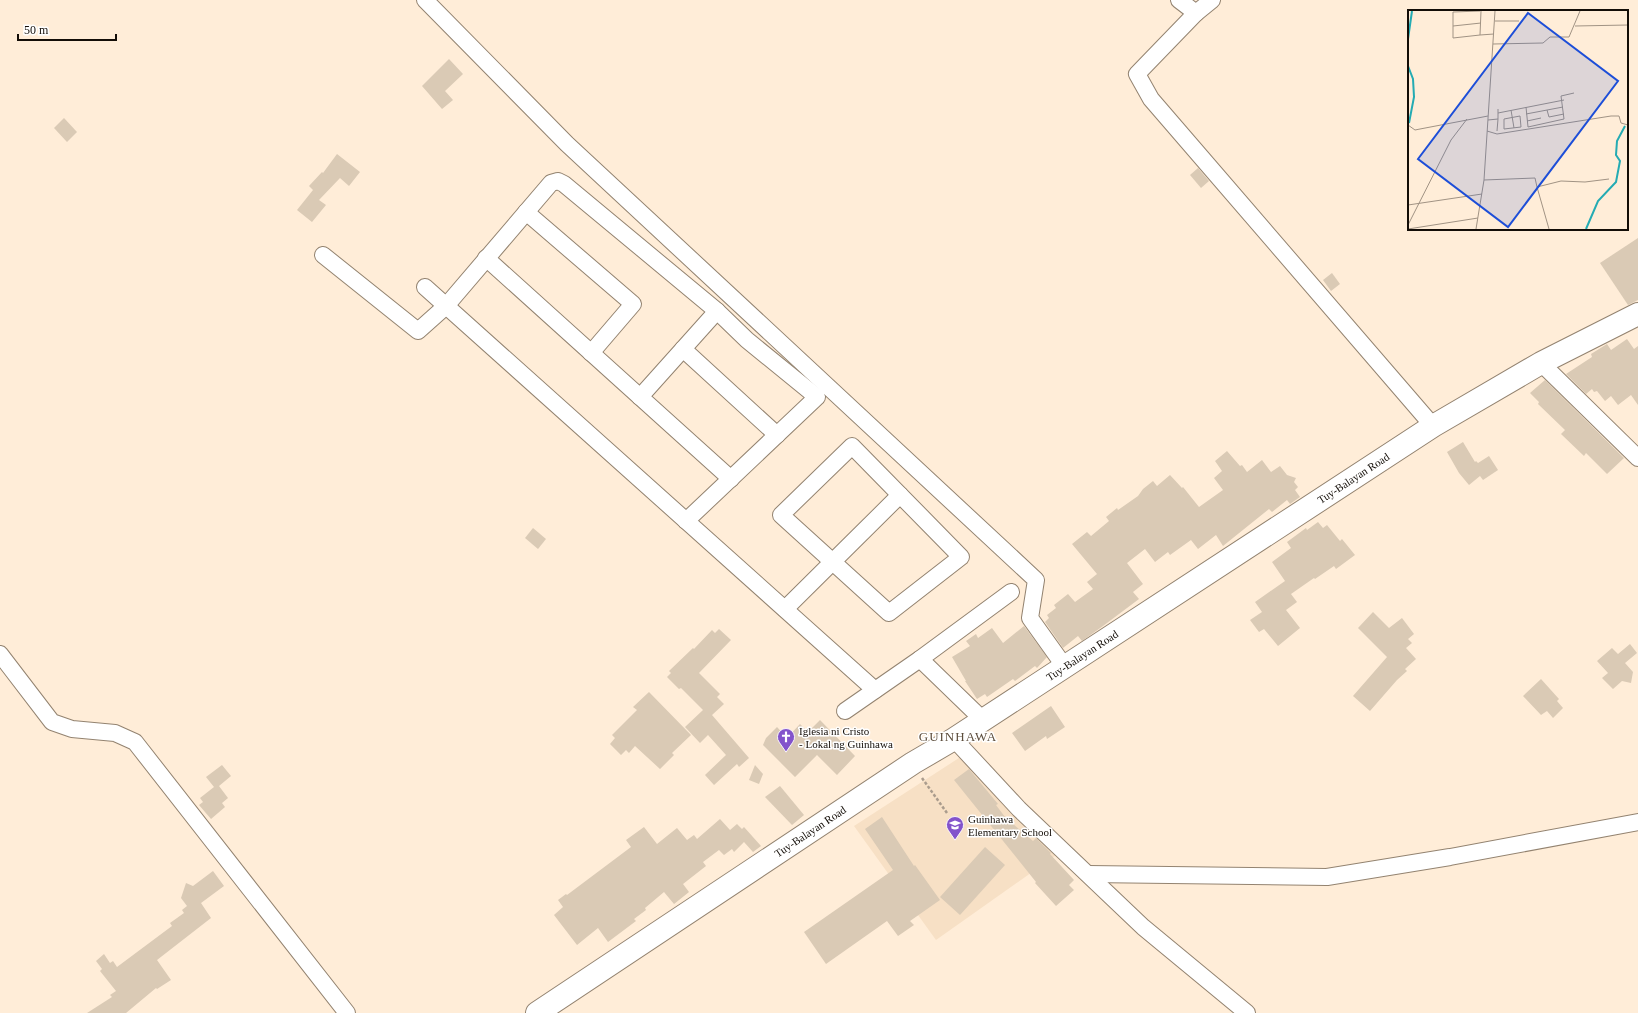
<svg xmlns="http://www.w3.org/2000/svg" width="1638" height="1013" font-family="Georgia,serif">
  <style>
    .built { fill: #f7e0c5 }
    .building { fill: #dacab5 }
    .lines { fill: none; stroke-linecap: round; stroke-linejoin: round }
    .street-casing { stroke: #938370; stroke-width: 18 }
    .primary-casing { stroke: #938370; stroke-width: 24 }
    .path { stroke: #aa9c8d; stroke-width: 2.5; stroke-dasharray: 3 2; stroke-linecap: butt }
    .street { stroke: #fff; stroke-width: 16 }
    .primary { stroke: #fff; stroke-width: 22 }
    .labels { text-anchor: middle; stroke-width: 3; stroke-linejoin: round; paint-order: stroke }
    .street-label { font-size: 11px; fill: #130d07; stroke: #fff }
    .poi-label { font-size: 11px; fill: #130d07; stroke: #fff; text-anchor: start }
    .quarter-label { font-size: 13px; letter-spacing: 1px; fill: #5c4d3c; stroke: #fff }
    .inset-river { fill: none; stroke: #24abb3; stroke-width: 2 }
    .inset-road { fill: none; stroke: #a19384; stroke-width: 1 }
    .view { fill: #1d4ed8; fill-opacity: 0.15; stroke: #1d4ed8; stroke-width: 2 }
    .inset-edge { fill: none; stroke: #130d07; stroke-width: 2 }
  </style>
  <rect width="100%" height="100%" fill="#ffedd8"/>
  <polygon class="built" points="962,756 1059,853 936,940 854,826"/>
  <g class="building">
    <polygon points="449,59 463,74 445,91 453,100 442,109 422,86"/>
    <polygon points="64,118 77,132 67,142 54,128"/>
    <polygon points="337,154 360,172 349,186 340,178 319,200 326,205 312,222 297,210 313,190 309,186 322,172 323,173"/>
    <polygon points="1198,168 1209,181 1201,188 1190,175"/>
    <polygon points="1638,238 1638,300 1628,305 1600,263"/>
    <polygon points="1332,273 1340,284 1331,291 1323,280"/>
    <polygon points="1627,339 1634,349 1638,346 1638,405 1631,395 1618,405 1611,396 1605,401 1597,391 1594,392 1592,389 1586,394 1566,374 1592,357 1591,354 1607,344 1611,350"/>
    <polygon points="1545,380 1624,458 1607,474 1586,453 1584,456 1561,434 1565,430 1538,404 1539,402 1530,393"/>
    <polygon points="1463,442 1475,462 1476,461 1478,463 1489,456 1498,470 1483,480 1480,476 1469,485 1459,473 1447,452"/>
    <polygon points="1227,451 1240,466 1242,465 1247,472 1262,460 1271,472 1280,466 1287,475 1296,478 1294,482 1298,487 1295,490 1300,497 1290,504 1287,500 1272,512 1269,509 1223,546 1216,535 1198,549 1191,540 1170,555 1168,552 1155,562 1145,549 1127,563 1143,584 1133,592 1139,599 1103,626 1082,641 1078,636 1063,648 1045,622 1049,618 1047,615 1056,608 1054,605 1068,594 1075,602 1093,589 1087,582 1097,574 1072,544 1087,532 1091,536 1109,521 1106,517 1117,508 1118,510 1138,496 1143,489 1153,481 1157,486 1170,475 1182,488 1183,487 1199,507 1223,490 1214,478 1222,471 1215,461"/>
    <polygon points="1318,522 1323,528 1327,525 1340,541 1342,539 1355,555 1336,569 1334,566 1315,579 1314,578 1291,594 1297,602 1286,610 1300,628 1278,646 1264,629 1259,632 1250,620 1262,612 1255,602 1285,581 1272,562 1291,548 1287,542 1306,528 1307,530"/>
    <polygon points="533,528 546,539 538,549 525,538"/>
    <polygon points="1373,612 1389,628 1402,618 1414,634 1408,639 1412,643 1406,648 1416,659 1405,669 1407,671 1397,680 1370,711 1353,696 1387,657 1358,628"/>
    <polygon points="1024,626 1047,657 1037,668 1035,666 1015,681 1013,679 987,697 985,694 977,699 965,681 966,681 952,657 970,646 966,641 976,634 978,638 992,628 1003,643"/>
    <polygon points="719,629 731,640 699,673 720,694 717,697 724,704 712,715 749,758 739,767 737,764 714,785 705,775 726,755 708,735 700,743 685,727 703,710 681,688 679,689 667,677 671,673 669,671 693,648 694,649 712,630 715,633"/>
    <polygon points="1630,644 1637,653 1625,663 1633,672 1631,683 1622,681 1613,689 1602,678 1608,673 1597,661 1612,648 1618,654"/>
    <polygon points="1541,679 1559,699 1557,701 1563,708 1553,718 1547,711 1541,715 1523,696"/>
    <polygon points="649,692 691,735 672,753 674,755 660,769 635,746 629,753 626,750 621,755 610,744 615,738 612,735 637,710 633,707"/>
    <polygon points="1051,706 1065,727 1047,739 1046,736 1025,751 1012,733"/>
    <polygon points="820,720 855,756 837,775 817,755 795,777 763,745 766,738 777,727 787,738 800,724 808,732"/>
    <polygon points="222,765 231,776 219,786 228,798 222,803 225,807 211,819 199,805 203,802 200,798 214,787 206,777"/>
    <polygon points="755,765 763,774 759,784 749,780"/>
    <polygon points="969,769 998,804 996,805 1005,817 1033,841 1036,838 1051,853 1050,854 1074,880 1069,885 1074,890 1056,906 1035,883 1036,882 954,780"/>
    <polygon points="780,786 804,815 792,825 765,797"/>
    <polygon points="882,817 914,866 915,865 940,900 910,921 914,925 898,936 887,921 826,964 804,932 893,870 865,829"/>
    <polygon points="720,819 730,830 737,824 742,829 744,827 761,846 753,852 744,842 734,852 732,849 724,855 719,850 703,862 706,866 683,884 689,892 674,904 664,892 645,908 646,910 634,919 636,921 608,942 598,928 577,945 554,915 563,907 558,900 566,894 567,895 631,847 626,840 644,827 657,844 677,828 687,840 694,835 697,839"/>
    <polygon points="985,847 1005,865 960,915 940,897"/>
    <polygon points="213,871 224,886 201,903 211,918 157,960 171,980 157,989 156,988 126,1013 87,1013 112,997 110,995 116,991 100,971 102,969 96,961 104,954 110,963 113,961 117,967 172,926 170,923 184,913 182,910 187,906 181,898 186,883 193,886"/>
  </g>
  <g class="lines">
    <defs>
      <g id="street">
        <polyline points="425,0 567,144 1036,580 1030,618 1065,667"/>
        <polyline points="1179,0 1196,13 1137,74 1151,99 1433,426"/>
        <polyline points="1196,13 1212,0"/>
        <polyline points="526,212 633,304 591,353"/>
        <polyline points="323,255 418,331 446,306 551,183 558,181 564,184 717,311 747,340 817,397 686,521"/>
        <polyline points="486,258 731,479"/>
        <polyline points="425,287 875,690"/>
        <polyline points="683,349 777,435"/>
        <polyline points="1541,363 1638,458"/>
        <polyline points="640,397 717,311"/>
        <polygon points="852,446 961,557 889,613 781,515"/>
        <polyline points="785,609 900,495"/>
        <polyline points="0,654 52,722 72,729 115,733 135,742 347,1013"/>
        <polyline points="920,659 1011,592"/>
        <polyline points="845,711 920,659 983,720"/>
        <polyline points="954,739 1019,809 1143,927 1247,1013"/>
        <polyline points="1088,874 1327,877 1450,857 1638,822"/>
      </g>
      <g id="primary">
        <path id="s1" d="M537,1013L913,763L954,739L1433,426L1541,363L1638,314"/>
      </g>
    </defs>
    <use href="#street" class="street-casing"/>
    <use href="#primary" class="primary-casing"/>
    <polyline class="path" points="922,778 947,813"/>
    <use href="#street" class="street"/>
    <use href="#primary" class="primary"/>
  </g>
  <defs>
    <symbol id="church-pin" viewBox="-11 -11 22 30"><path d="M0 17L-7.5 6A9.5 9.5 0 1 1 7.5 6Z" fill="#8353cb" stroke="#fff"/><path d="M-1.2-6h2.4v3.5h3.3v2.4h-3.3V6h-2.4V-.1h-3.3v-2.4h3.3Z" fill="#fff"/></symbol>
    <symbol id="school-pin" viewBox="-11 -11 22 30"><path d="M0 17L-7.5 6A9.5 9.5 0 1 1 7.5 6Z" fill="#8353cb" stroke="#fff"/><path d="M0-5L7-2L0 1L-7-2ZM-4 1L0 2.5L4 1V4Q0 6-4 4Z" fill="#fff"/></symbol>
  </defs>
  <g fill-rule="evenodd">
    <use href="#church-pin" x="776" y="727" width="20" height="27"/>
    <use href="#school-pin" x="945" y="815" width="20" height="27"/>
  </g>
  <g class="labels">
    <g class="street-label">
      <text dy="4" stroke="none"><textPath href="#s1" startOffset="976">Tuy-Balayan Road</textPath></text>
      <text dy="4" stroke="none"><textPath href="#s1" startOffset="652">Tuy-Balayan Road</textPath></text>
      <text dy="4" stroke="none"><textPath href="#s1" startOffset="328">Tuy-Balayan Road</textPath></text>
    </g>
    <g class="poi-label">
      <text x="799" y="735">Iglesia ni Cristo<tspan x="799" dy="13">- Lokal ng Guinhawa</tspan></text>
      <text x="968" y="823">Guinhawa<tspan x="968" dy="13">Elementary School</tspan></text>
    </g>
    <g class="quarter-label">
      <text x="958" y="741">GUINHAWA</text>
    </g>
  </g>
  <g transform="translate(1408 10)">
    <rect width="220" height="220" fill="#ffedd8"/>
    <path class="inset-river" d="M0,29L4,1M0,56L5,69L6,87L1,113M178,219L190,191L208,172L212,151L208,145L209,131L217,116"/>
    <path class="inset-road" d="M72,1L45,2V28L72,25L73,1M87,11H111M45,16L73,13M167,16L220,15M72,25L86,24M85,34L135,33L142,27H161L172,1M118,97L120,117L156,109L153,86L166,83M103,100L106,118M139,100L141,107L156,104M90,103L156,90M118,104L155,97M112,106L113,117L96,119V109ZM80,110L90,109V99M119,111L133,108M0,115L7,120L12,119L80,106M79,121L89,124L203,106H211L213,113L220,115M89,121L90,109M76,170L127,168L129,177L153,171L177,172L201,169M129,177L141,219M0,195L74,184M0,215L43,130L59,109M0,219L70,208M68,219L76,170L87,1"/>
    <path class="view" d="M120,3L210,71L100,217L10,149Z"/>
    <rect width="220" height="220" class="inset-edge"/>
  </g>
  <path d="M18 34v6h98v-6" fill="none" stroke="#130d07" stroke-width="2"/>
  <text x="24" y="34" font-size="12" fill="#130d07" stroke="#ffffff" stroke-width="3" paint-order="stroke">50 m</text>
</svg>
